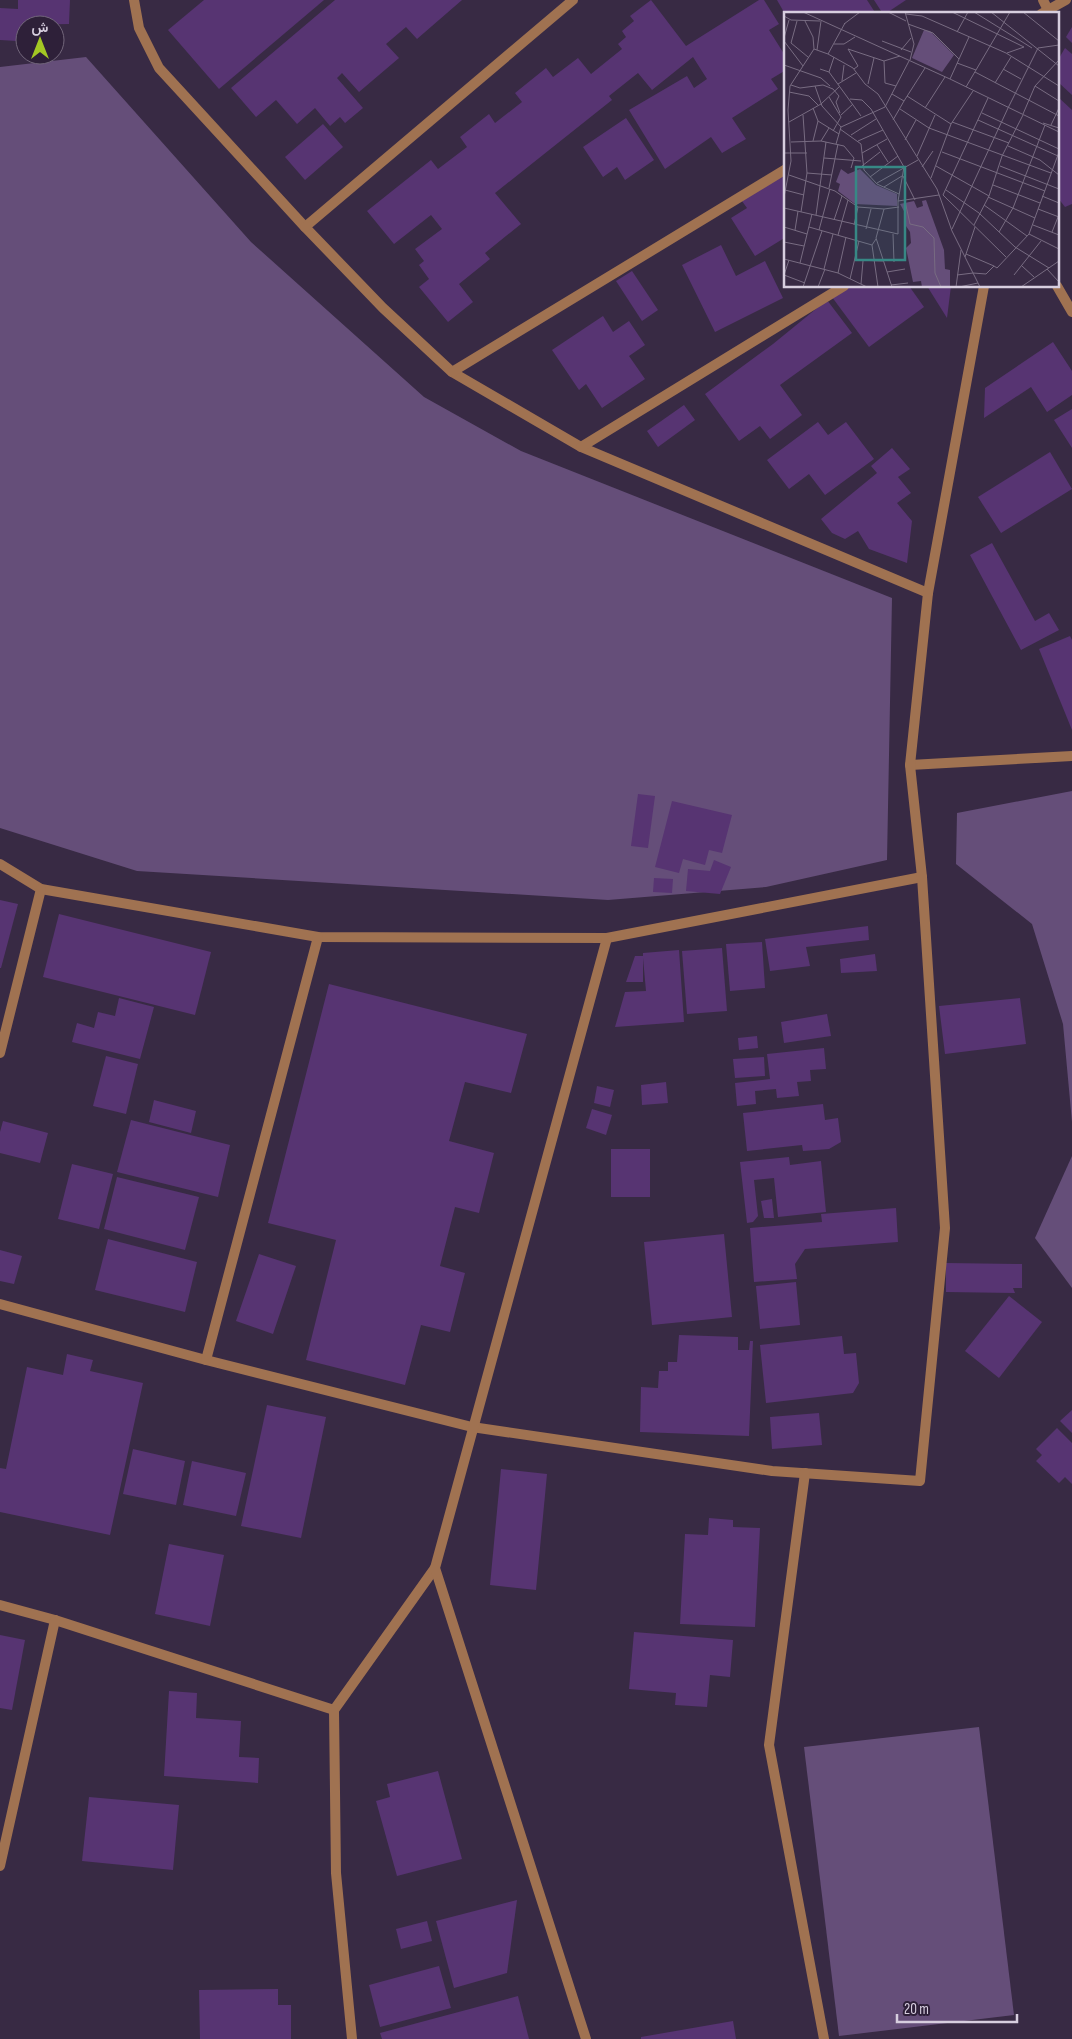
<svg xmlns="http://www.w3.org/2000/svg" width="1072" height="2039" font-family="'Sofia Sans Condensed',Vazirmatn,sans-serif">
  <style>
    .green { fill: #654e79 }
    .building { fill: #573472 }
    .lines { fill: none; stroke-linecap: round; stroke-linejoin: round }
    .minor { stroke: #a07251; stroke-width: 10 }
    .inset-road { fill: none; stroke: #786c82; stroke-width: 1 }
    .view { fill: #378885; fill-opacity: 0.15; stroke: #378885; stroke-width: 2.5 }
    .inset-edge { fill: none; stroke: #d7cedf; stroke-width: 2.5 }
  </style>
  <rect width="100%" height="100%" fill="#382a44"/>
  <g class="green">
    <polygon points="86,57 251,242 424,397 521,451 892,598 887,860 766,887 608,900 137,871 0,828 0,67"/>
    <polygon points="1072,791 1072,1122 1063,1024 1032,924 956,864 957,813"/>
    <polygon points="1072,1156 1072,1288 1035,1238"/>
    <polygon points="979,1727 1014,2015 839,2036 804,1747"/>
  </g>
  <g class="building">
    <polygon points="18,0 70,0 69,24 25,25 25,32 18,32 17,41 0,40 0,8 18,9"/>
    <polygon points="204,0 324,0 219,89 168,30"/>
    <polygon points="335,0 462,0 417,39 406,27 386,44 399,58 359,92 342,73 337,78 363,108 345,123 340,117 330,126 315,108 297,124 276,100 256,117 231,88"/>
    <polygon points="651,0 686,46 759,0 764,0 779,24 769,30 786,57 786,70 771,79 778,89 732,118 746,139 722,153 711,137 665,169 629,110 687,76 694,88 707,79 693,57 652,90 638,73 609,96 612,100 495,193 521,224 485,253 490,259 459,284 473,302 448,322 419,287 429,279 419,265 424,261 415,249 442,229 431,215 394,244 367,211 431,160 438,169 467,147 460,137 489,114 495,123 522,102 515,93 546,68 553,77 578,58 591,74 622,49 618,44 626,37 622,31 634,21 630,16"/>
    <polygon points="777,0 867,0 876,14 785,14"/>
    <polygon points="874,0 906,0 885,14 883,14"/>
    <polygon points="1072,27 1072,43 1066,37"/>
    <polygon points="1065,48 1072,54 1072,95 1058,82 1058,60"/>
    <polygon points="1058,97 1072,110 1072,204 1065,207 1058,198"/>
    <polygon points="626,118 654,160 625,180 617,167 603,177 583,147"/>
    <polygon points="323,124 343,147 305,180 285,157"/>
    <polygon points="786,168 786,237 755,256 731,218 747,208 739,197"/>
    <polygon points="721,245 736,276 765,261 783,298 715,332 682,265"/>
    <polygon points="632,271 658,310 642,321 616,281"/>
    <polygon points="838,286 909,286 924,307 869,347 829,293"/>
    <polygon points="927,286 951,286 947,318"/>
    <polygon points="827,300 852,333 780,385 802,415 770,439 760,426 739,441 705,394 773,344"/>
    <polygon points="603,316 613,332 629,321 645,345 629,356 645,379 602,408 586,384 579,390 552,350"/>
    <polygon points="1053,342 1072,371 1072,395 1047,412 1031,387 984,418 985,388"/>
    <polygon points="684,405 695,420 658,447 647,431"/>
    <polygon points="1072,409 1072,448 1054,420"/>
    <polygon points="818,422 828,435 846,422 874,459 825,495 809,474 789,489 767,460"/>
    <polygon points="892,448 910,469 898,477 911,493 897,503 912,521 907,563 869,549 858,531 845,539 832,533 821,519 877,473 871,466"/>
    <polygon points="1050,452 1072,489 1001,533 978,497"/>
    <polygon points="992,543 1035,621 1049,613 1059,630 1021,650 970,555"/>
    <polygon points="1070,636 1072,640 1072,730 1039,649"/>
    <polygon points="638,794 655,796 648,848 631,846"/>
    <polygon points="672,801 732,815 722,853 709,850 705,865 683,859 679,873 655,867"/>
    <polygon points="714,860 731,867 720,894 686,891 688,869 710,871"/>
    <polygon points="654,878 673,879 672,893 653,892"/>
    <polygon points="0,900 18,904 1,968 0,968"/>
    <polygon points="59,914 211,952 195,1015 43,977"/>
    <polygon points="868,926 869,940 806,947 810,966 770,971 765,939"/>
    <polygon points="762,942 765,988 730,991 726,944"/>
    <polygon points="722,948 727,1011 687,1014 682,951"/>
    <polygon points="679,950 684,1022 615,1027 625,992 646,991 643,958 643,982 626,982 635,956 643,956 643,953"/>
    <polygon points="875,954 877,971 841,973 840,959"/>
    <polygon points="329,984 527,1034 511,1093 465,1082 449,1141 494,1153 479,1213 455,1207 440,1266 465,1273 450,1332 421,1325 405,1385 306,1360 336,1240 268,1223"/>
    <polygon points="119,998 154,1007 140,1059 72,1042 77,1023 94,1028 98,1012 115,1016"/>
    <polygon points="1020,998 1026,1044 945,1054 939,1006"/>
    <polygon points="827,1014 831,1036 784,1043 781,1022"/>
    <polygon points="757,1036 758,1048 739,1050 738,1038"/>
    <polygon points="824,1048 826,1069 810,1070 811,1081 797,1082 799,1096 777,1098 776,1089 755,1091 756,1104 737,1106 735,1083 770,1079 767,1054"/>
    <polygon points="106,1056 138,1064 126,1114 93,1106"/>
    <polygon points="764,1057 765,1076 735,1078 733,1059"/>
    <polygon points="666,1082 668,1103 642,1105 641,1085"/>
    <polygon points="597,1086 614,1090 610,1107 594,1103"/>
    <polygon points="154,1100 196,1111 191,1133 149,1122"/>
    <polygon points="823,1104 825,1120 838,1118 841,1142 829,1149 803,1151 802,1145 747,1151 743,1113"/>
    <polygon points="592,1109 612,1115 606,1135 586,1128"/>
    <polygon points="131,1120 230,1145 218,1197 117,1172"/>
    <polygon points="3,1121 48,1133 40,1163 0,1153 0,1132"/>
    <rect x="611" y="1149" width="39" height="48"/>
    <polygon points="789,1157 790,1165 821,1161 826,1212 778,1217 774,1178 754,1180 758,1216 753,1222 747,1223 740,1162"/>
    <polygon points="72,1164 113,1174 99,1229 58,1219"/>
    <polygon points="117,1177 199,1197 185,1250 104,1229"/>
    <polygon points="772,1199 774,1218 764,1218 761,1201"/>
    <polygon points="896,1208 898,1242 805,1249 795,1264 797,1279 754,1282 750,1228 822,1222 821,1214"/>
    <polygon points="724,1234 732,1317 652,1325 644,1242"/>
    <polygon points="108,1239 197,1262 185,1312 95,1290"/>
    <polygon points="0,1250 22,1256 14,1284 0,1281"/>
    <polygon points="259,1254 296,1266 273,1334 236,1321"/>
    <polygon points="946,1263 1022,1264 1022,1288 1013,1288 1015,1293 946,1292"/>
    <polygon points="796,1282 800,1325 760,1329 756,1286"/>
    <polygon points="1009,1296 1042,1322 999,1378 965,1351"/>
    <polygon points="679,1335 738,1337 738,1350 749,1350 750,1341 753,1341 749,1436 640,1432 641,1387 658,1388 659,1371 668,1371 668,1362 677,1362"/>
    <polygon points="842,1336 844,1354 856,1353 859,1383 853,1393 766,1403 760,1345"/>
    <polygon points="67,1354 93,1360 90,1371 143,1383 110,1535 0,1512 0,1468 6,1469 27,1367 63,1375"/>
    <polygon points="267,1405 326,1417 301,1538 241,1526"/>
    <polygon points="1072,1410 1072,1433 1060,1421"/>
    <polygon points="819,1413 822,1445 772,1449 770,1417"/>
    <polygon points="1057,1428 1072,1443 1072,1484 1065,1477 1059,1483 1036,1461 1042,1455 1036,1449"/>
    <polygon points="133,1449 185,1461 176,1505 123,1494"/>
    <polygon points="192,1461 246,1473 236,1516 183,1505"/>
    <polygon points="501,1469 547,1474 536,1590 490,1585"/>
    <polygon points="709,1518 733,1520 733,1527 760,1528 755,1627 680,1624 685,1534 708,1535"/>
    <polygon points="169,1544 224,1555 210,1626 155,1614"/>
    <polygon points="634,1632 733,1640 730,1677 710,1675 707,1707 675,1705 676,1693 629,1689"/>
    <polygon points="0,1635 25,1640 12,1710 0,1708"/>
    <polygon points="169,1691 197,1693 196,1718 241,1721 239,1757 259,1758 258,1783 164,1776"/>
    <polygon points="438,1771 462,1859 397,1876 376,1801 390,1797 387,1784"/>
    <polygon points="89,1797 179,1805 173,1870 82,1861"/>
    <polygon points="517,1900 507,1973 454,1988 436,1921"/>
    <polygon points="427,1921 432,1941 401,1949 396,1929"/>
    <polygon points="439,1966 451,2008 380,2027 369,1985"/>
    <polygon points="278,1989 278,2005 291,2005 291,2039 200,2039 199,1990"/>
    <polygon points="518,1996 529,2039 382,2039 380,2033"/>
    <polygon points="733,2021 736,2039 641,2039 641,2037"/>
  </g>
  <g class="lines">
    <g class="minor">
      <polyline points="134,0 139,28 159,68 305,227 383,308 452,372 581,447 928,593"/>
      <polyline points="1043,0 1048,10 1047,14"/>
      <polyline points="1041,14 1066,0"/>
      <polyline points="305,227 573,0"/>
      <polyline points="1057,286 1072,312"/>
      <polyline points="452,372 786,169"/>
      <polyline points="581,447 844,286"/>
      <polyline points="910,765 1072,756"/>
      <polyline points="0,864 41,889 318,937 607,938 922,877"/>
      <polyline points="0,1053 41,889"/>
      <polyline points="0,1304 206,1360 472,1427 772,1471 920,1481 945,1228 922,877 910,765 928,593 984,286"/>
      <polyline points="206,1360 318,937"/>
      <polyline points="805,1473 769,1745 824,2039"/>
      <polyline points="0,1605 55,1620 334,1710 435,1568"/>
      <polyline points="334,1710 336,1873 352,2039"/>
      <polyline points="0,1866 55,1620"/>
      <polyline points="586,2039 435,1568 607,938"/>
    </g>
  </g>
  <g transform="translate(784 12)">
    <rect width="275" height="275" fill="#382a44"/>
    <path d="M140,18L146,19L170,43L158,60L128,46ZM57,157L64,162L76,157L92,173L113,182V194L71,192L54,179L56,172L52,170ZM142,188L160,238L161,257L166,258V275H138L137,269L129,270L122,236L127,231L126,220L120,211L121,201L116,192L130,189L133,196L139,194L138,189Z" fill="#654e79"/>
    <path class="inset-road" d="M19,0L166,67L275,120M104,0L122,9M121,0L130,32L126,48M168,0L240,35M190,0L248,36M207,0L275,54M239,0L275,29M122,2L138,4L222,41L275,74M0,4L7,8L36,9M13,9L7,31L24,45M21,9L29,25L30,37M60,12L76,0M124,12L149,21L175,47M173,20L184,0M0,26L5,8M0,29L19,54M98,29L127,40M50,32H60L71,25M33,38L37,9M117,38L127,26M223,41L240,35M44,42L69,56L81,72L94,82L153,177L168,219L196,275M100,49L101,71L112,74M173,51L192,58M0,53L37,66L46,74M36,57L45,60L77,104M70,57L74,54L64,37L100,49L116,44M219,57L237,67M45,60L50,45M191,60L275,104M166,67L185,25M58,69L60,53M211,71L227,45M54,72L72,61M84,72L90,46M7,73L16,76L39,73L49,77L55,84L52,90L56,101M31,74L38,94L57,115M251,74L275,89M182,75L226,0M5,80L25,84L34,93M108,82L120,89L141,56M123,84L167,112M45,85L57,105L49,119M29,96L34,109L55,122M141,96L161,65M224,96L254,36L275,33M116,97L145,116L267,161M198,101L275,137M239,102L251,74L275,48M57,103L69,92M109,108L120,89M194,108L274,144M5,110L37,92L56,74M168,110L225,131M259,111L275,116M267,113L275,96M56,117L77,132L80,158L93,172L115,182M67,123L92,107M121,128L132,108M29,129L34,109M37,129L45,116M74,129L99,118M7,130L37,129L60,134L70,146L67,156M52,132L57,115L101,95L125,49M93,133L104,150M224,134L256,148L275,163M158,140L261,179M0,141H23M78,141L103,127M133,144L151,103M40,146L77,149M78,154L96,140M152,154L205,184M216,154L275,177M138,155L149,139M23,161L48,163M5,163L51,179L74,195L100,197L115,195M119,164L131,188M86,165L114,144M147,166L167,112L189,79M93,171L134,148M209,173L256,191M100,175L118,164M45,176L54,132M1,178L20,183M162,178L195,201L231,235L265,256M159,183L204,86M159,183L222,245M258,184L275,191M0,185L7,149L4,98L6,74L30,37L44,42L61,11M204,185L251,206M114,189L155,183M121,189L126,212L139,215L150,226L151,261L157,275M200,193L243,224M0,196L114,222V189L120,155L87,97L78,88L66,87M100,197L92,226L108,275M254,197L275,205M17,200L23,161L19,103M32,203L42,130M50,208L58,184M70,213L74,195M190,213L205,184L218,144L239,103M249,213L275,223M0,215L23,222M25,215L88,233L92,227M82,217L87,197M168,217L224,96M11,218L14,199M35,218L46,177M215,220L229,196L261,113M268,220L274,205M109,222L110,250M245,222L275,237M54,223L64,188M0,230L20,234M88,233L94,275M182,242L210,254M181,245L191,215M0,247L54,261L83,275M71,248L99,249M16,251L28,202M238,254L250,265M40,257L49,222M263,257L275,270M103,260L121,257M54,261L62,225M189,261L202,262L210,254L213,256L245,222L275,140M0,263L21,271M0,263L5,248M173,263L189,261M230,263L257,229M66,267L75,229M77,272L79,249M107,273L124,271M19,275L38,219M34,275L41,257M172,275L177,238M175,275L194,271M237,275L275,249"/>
    <path class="view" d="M72,155H121V248H72Z"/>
    <rect width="275" height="275" class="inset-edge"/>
  </g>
  <g transform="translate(40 40)"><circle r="24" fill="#2e2039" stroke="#72667b"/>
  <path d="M0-4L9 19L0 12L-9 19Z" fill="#a4c824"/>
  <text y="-8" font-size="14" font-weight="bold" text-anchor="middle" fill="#d7cedf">ش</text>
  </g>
  <path d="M897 2014v8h120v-8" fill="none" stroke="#d7cedf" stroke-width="2.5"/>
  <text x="904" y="2014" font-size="15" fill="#d7cedf" stroke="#2e2039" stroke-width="4" paint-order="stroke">20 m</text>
</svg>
